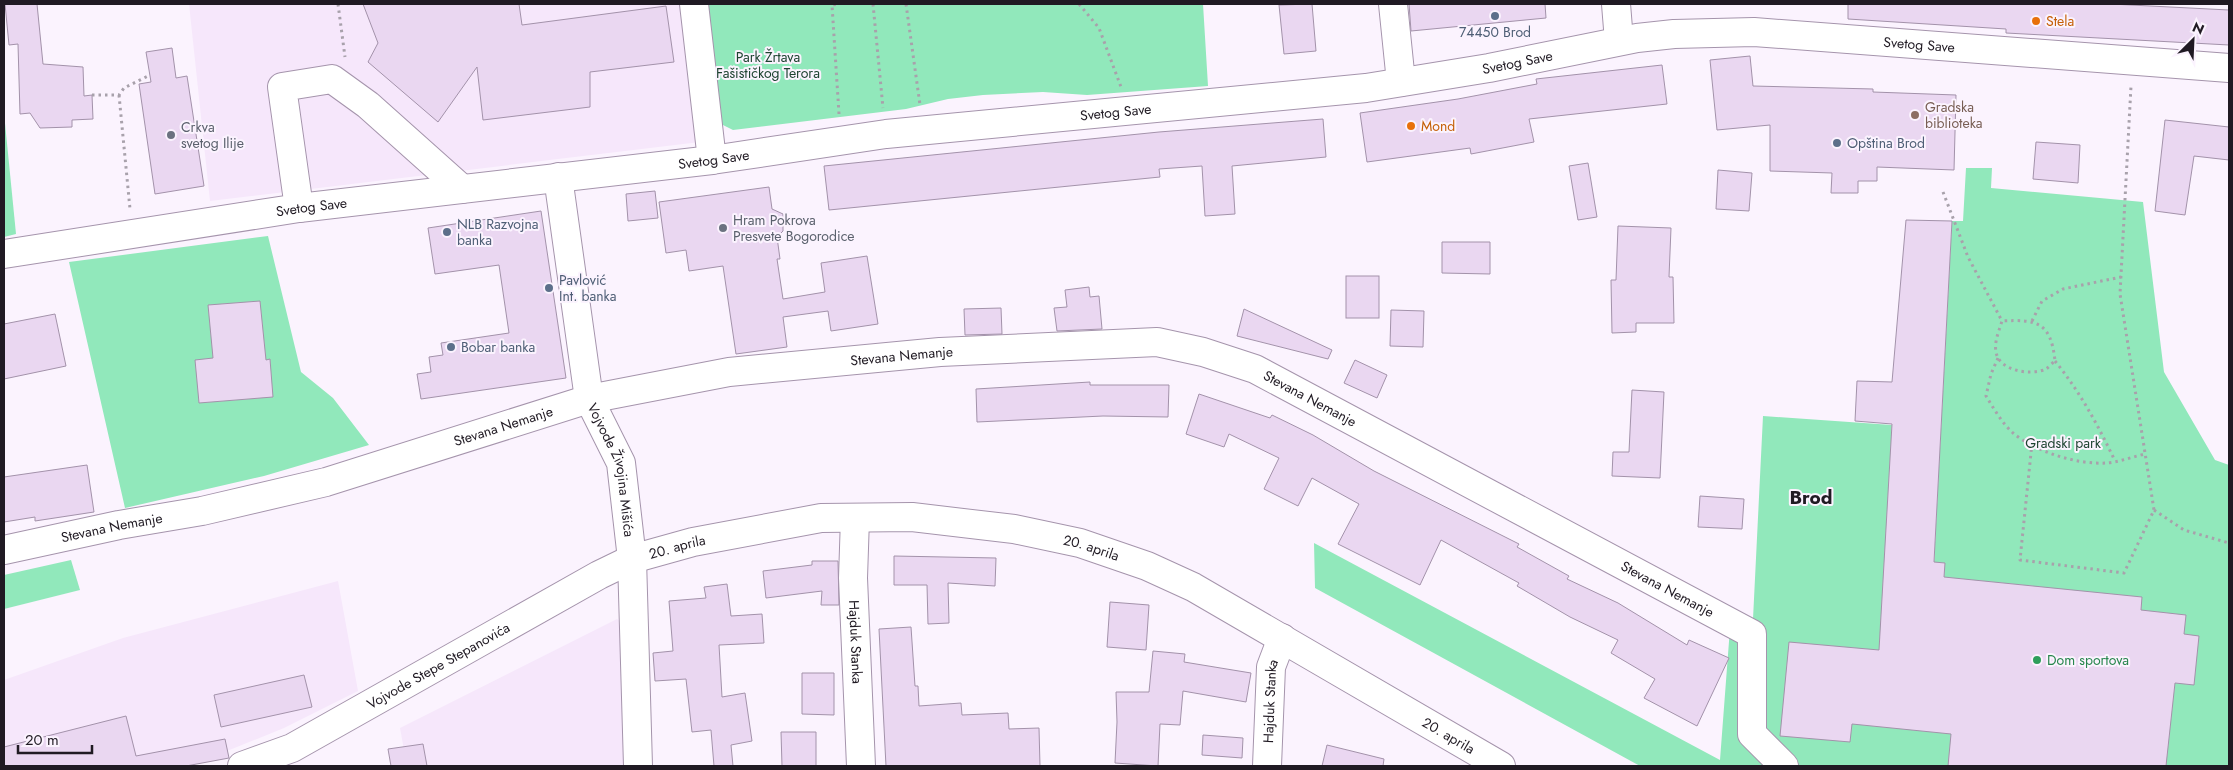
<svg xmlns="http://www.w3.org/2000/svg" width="2233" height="770" font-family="Jost,sans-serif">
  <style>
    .built { fill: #f6e7fb }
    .green { fill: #91e8bb }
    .building { fill: #ead7f1; stroke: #a392aa }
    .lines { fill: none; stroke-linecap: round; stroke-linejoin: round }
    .minor-casing { stroke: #a594ac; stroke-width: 30 }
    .path { stroke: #a8a1ab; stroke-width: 3; stroke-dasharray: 2.5 4; stroke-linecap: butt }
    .minor { stroke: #fff; stroke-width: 28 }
    .service-dot { fill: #5c6f8a; stroke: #fbf3fe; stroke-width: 2 }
    .food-dot { fill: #e8710a; stroke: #fbf3fe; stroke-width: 2 }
    .education-dot { fill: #8d6e63; stroke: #fbf3fe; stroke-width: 2 }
    .worship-dot { fill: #6b7280; stroke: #fbf3fe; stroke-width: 2 }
    .leisure-dot { fill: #2e9e5b; stroke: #fbf3fe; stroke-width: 2 }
    .labels { text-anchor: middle; stroke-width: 4; stroke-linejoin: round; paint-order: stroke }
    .food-label { font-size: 14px; fill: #c56008; stroke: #fbf3fe; text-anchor: start }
    .service-label { font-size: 14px; fill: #4e5e75; stroke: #fbf3fe; text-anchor: start }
    .street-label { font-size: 14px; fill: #201a23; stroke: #fbf3fe }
    .park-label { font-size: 14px; fill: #1d4330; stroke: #fbf3fe }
    .education-label { font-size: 14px; fill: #785e54; stroke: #fbf3fe; text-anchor: start }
    .worship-label { font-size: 14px; fill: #5b616d; stroke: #fbf3fe; text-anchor: start }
    .leisure-label { font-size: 14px; fill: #27864d; stroke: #fbf3fe; text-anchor: start }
    .district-label { font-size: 19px; font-weight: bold; fill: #201a23; stroke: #fbf3fe }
  </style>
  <rect width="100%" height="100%" fill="#fbf3fe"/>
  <g class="built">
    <polygon points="189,4 681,4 700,142 210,201"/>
    <polygon points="338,581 358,691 284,728 190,766 4,766 4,680 123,638"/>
    <polygon points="617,619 623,623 625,766 407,766 400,728"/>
  </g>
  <g class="green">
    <polygon points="698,4 1203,4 1208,86 1087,95 1043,92 983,95 948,99 906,109 733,130 723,125 718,118"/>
    <polygon points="4,113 16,234 4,237"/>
    <polygon points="1966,168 1992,168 1991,188 2143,202 2164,372 2215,460 2229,465 2229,766 1640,766 1315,588 1314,543 1720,760 1731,615 1753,619 1763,416 1892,425 1883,608 1934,562 1952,221 1963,221"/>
    <polygon points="268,236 301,372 333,398 369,445 264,476 125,508 69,262"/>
    <polygon points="71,560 80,590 4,609 4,575"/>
  </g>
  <g class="building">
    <polygon points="5,4 37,4 43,64 83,67 84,96 92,95 93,119 72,120 72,127 40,128 30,113 20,114 18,44 9,45"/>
    <polygon points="363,4 519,4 522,25 666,6 674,62 590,72 590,107 483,120 477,67 438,122 368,62 378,43"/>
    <polygon points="1312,4 1316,51 1284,54 1279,5"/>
    <polygon points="1409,4 1545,4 1546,18 1411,31"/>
    <polygon points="1848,4 2111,4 2229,10 2229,45 2006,33 2006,29 1848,19"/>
    <polygon points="172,48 176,78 187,76 204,186 155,194 139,84 151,82 146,52"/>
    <polygon points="1750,56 1753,86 1873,89 1873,92 1956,95 1954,170 1877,167 1877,181 1858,181 1858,193 1831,193 1832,173 1770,171 1770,125 1717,130 1710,60"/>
    <polygon points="1662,65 1667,104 1529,119 1534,142 1471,154 1470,148 1367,162 1360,113 1458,99 1537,84 1536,79"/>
    <polygon points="1323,119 1326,157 1232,166 1235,214 1205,216 1202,166 1159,169 1160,177 829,210 824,166 1159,132"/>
    <polygon points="2165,120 2229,127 2229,160 2194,156 2185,215 2155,211"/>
    <polygon points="2036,142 2080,145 2078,183 2033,179"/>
    <polygon points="1588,163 1597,217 1578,220 1569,166"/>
    <polygon points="1718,170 1752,173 1749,211 1716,209"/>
    <polygon points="769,187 772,209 783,214 783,231 777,237 780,259 777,259 783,299 825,292 821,263 867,256 878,324 831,331 828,311 783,317 787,347 736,354 723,266 689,271 686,250 666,253 659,202"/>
    <polygon points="655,191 658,218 628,221 626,194"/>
    <polygon points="541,211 566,378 421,399 417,374 431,372 429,357 443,355 441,343 509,333 499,265 435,274 428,228"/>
    <polygon points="1906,220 1952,221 1934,562 1945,563 1944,577 2142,597 2141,610 2186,615 2184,634 2199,636 2194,685 2175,683 2166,766 1948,766 1951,734 1852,724 1850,742 1780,736 1789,642 1879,650 1892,424 1855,421 1857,381 1892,382"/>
    <polygon points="1618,226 1671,228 1669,277 1673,277 1674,323 1636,323 1636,332 1612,333 1611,280 1616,280"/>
    <polygon points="1442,242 1490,242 1490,274 1442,273"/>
    <rect x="1346" y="276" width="33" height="42"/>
    <polygon points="1089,287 1090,297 1099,296 1102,329 1057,331 1054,308 1067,307 1065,290"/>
    <polygon points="260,301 266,360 270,359 273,397 199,403 195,360 213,358 208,305"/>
    <polygon points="1001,308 1002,334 965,335 964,309"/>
    <polygon points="1244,309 1332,350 1328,359 1237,336"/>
    <polygon points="1391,310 1424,311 1423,347 1390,346"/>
    <polygon points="55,314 66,366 4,379 4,324"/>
    <polygon points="1355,360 1387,375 1377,398 1344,383"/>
    <polygon points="1090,382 1090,385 1169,385 1168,417 1103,416 977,422 976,389"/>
    <polygon points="1632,390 1664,392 1660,478 1612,476 1613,452 1629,452"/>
    <polygon points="1199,394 1270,418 1272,415 1313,435 1374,471 1519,544 1517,547 1569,576 1567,579 1618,603 1687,645 1689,640 1729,658 1697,726 1644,698 1655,679 1611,653 1618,640 1570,617 1517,586 1519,583 1441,540 1420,585 1338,544 1359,504 1312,478 1298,506 1264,489 1279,458 1229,434 1224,447 1186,434"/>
    <polygon points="87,465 94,512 35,521 35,517 4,522 4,477"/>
    <polygon points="1700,496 1744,499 1742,529 1698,527"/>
    <polygon points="894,556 996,558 995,586 948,583 949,623 928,624 927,585 894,585"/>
    <polygon points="812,561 838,561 839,605 821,605 822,591 766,598 763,571 812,565"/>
    <polygon points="727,584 731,616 762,614 764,643 719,645 722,697 745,693 752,741 731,745 733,766 714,766 711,730 692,732 686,679 655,681 653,653 673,651 669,601 706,598 704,587"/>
    <polygon points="1110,602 1149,605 1146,650 1107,647"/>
    <polygon points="911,627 915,686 918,686 919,706 961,703 962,715 1008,713 1009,729 1039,728 1040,766 886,766 879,629"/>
    <polygon points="1153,651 1185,654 1184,662 1251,673 1246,702 1183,691 1180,725 1160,724 1158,766 1115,763 1117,722 1116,692 1149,692"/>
    <polygon points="802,673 834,673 834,715 802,714"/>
    <polygon points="304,675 312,707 221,727 214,695"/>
    <polygon points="126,716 136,756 225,739 229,758 186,766 4,766 4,747"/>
    <polygon points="781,732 816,732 816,766 782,766"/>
    <polygon points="1203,735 1243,738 1242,758 1202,755"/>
    <polygon points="423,744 427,766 391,766 388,749"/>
    <polygon points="1327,745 1384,759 1383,766 1322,766"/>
  </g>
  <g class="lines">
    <defs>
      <g id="minor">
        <polyline points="694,4 712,160"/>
        <polyline points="1393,4 1401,82"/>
        <polyline points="1616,4 1619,41"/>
        <path id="s1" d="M558,177L589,399L621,463L632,559L638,766"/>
        <polyline points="299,208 282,87 332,79 368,105 462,189"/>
        <path id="s2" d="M4,254L299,208L712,160L886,134L1366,88L1489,68L1637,38L1674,34L1754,32L2229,68"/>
        <path id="s3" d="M855,518L853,578L861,766"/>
        <path id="s4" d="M4,550L119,525L202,511L326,482L589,399L729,372L940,352L1157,342L1203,352L1255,369L1752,634V734L1784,766"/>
        <path id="s5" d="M242,766L292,748L599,575L632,559L693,542L821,518L912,517L1014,529L1080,543L1147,566L1193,587L1501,766"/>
        <path id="s6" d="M1267,766L1271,667L1282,638"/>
      </g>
    </defs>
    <use href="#minor" class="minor-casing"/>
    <g class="path">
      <polyline points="338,4 345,57"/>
      <polyline points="873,4 883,108"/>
      <polyline points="906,4 920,105"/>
      <polyline points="1079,4 1099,28 1121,87"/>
      <polyline points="92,95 119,95 124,88 150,75"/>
      <polyline points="119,95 130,209"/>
      <polyline points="839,114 832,5 839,4"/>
      <path d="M1943,192L1968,257L2002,321C1999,331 1994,342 1996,352C1999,371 2031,376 2046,369C2049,367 2052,363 2055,361C2051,323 2038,319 2002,321"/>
      <polyline points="2032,321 2042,301 2063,289 2121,277"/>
      <path d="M1998,358L1991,374L1986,396C1994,409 2002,423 2013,433C2036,452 2078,465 2107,463C2119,462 2132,457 2145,454"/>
      <path d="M2055,361C2080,392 2098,425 2115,461"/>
      <polyline points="2032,443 2020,560 2124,573 2154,510 2120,294 2131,86"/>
      <polyline points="2154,510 2184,530 2229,543"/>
    </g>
    <use href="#minor" class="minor"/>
  </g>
  <g class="service-dot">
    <circle cx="1495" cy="16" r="5"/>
    <circle cx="1837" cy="143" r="5"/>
    <circle cx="447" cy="232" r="5"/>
    <circle cx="549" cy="288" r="5"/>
    <circle cx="451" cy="347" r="5"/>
  </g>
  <g class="food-dot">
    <circle cx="2036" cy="21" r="5"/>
    <circle cx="1411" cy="126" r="5"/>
  </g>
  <circle class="education-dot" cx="1915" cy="115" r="5"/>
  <g class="worship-dot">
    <circle cx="171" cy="135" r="5"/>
    <circle cx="723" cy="228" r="5"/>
  </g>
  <circle class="leisure-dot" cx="2037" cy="660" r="5"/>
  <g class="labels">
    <g class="food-label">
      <text x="2046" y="26">Stela</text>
      <text x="1421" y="131">Mond</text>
    </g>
    <g class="service-label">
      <text x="1495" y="37" text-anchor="middle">74450 Brod</text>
      <text x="1847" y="148">Opština Brod</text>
      <text x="457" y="229">NLB Razvojna<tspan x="457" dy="16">banka</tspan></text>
      <text x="559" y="285">Pavlović<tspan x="559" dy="16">Int. banka</tspan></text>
      <text x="461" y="352">Bobar banka</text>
    </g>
    <g class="street-label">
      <text dy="5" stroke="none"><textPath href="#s2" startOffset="1931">Svetog Save</textPath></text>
      <text dy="5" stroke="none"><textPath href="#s2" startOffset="1526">Svetog Save</textPath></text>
      <text dy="5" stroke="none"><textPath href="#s2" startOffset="1121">Svetog Save</textPath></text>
      <text dy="5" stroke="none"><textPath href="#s2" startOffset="716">Svetog Save</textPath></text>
      <text dy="5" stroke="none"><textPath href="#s2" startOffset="311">Svetog Save</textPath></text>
      <text dy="5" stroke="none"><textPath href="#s4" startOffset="921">Stevana Nemanje</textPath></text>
      <text dy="5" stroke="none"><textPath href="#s4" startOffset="1341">Stevana Nemanje</textPath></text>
      <text dy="5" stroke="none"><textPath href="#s4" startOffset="515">Stevana Nemanje</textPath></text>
      <text dy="5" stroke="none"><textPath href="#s1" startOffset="300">Vojvode Živojina Mišića</textPath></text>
      <text dy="5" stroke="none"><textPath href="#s4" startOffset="110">Stevana Nemanje</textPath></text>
      <text dy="5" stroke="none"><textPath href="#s5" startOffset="489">20. aprila</textPath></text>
      <text dy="5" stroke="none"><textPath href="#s5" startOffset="909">20. aprila</textPath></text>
      <text dy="5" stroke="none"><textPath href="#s4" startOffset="1746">Stevana Nemanje</textPath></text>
      <text dy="5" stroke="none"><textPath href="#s3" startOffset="124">Hajduk Stanka</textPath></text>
      <text dy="5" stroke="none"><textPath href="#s5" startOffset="221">Vojvode Stepe Stepanovića</textPath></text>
      <text dy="5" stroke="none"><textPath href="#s6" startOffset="65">Hajduk Stanka</textPath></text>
      <text dy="5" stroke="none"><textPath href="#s5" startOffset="1314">20. aprila</textPath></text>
    </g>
    <g class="park-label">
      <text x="768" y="62">Park Žrtava<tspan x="768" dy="16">Fašističkog Terora</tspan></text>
      <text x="2063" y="448">Gradski park</text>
    </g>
    <g class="education-label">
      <text x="1925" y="112">Gradska<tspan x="1925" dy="16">biblioteka</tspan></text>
    </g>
    <g class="worship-label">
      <text x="181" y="132">Crkva<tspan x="181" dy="16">svetog Ilije</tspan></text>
      <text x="733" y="225">Hram Pokrova<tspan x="733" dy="16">Presvete Bogorodice</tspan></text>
    </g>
    <g class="leisure-label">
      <text x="2047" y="665">Dom sportova</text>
    </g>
    <g class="district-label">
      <text x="1811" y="504">Brod</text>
    </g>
  </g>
  <rect width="2233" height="770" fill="none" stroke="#201a23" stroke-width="10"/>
  <g transform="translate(2193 40) rotate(24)" stroke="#fbf3fe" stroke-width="4" paint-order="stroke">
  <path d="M0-4L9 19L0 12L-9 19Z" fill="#201a23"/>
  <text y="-8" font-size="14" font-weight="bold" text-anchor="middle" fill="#201a23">N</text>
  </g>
  <path d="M18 745v8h74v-8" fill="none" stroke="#201a23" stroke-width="2.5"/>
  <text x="25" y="745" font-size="15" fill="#201a23" stroke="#fbf3fe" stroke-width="4" paint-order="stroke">20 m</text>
</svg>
